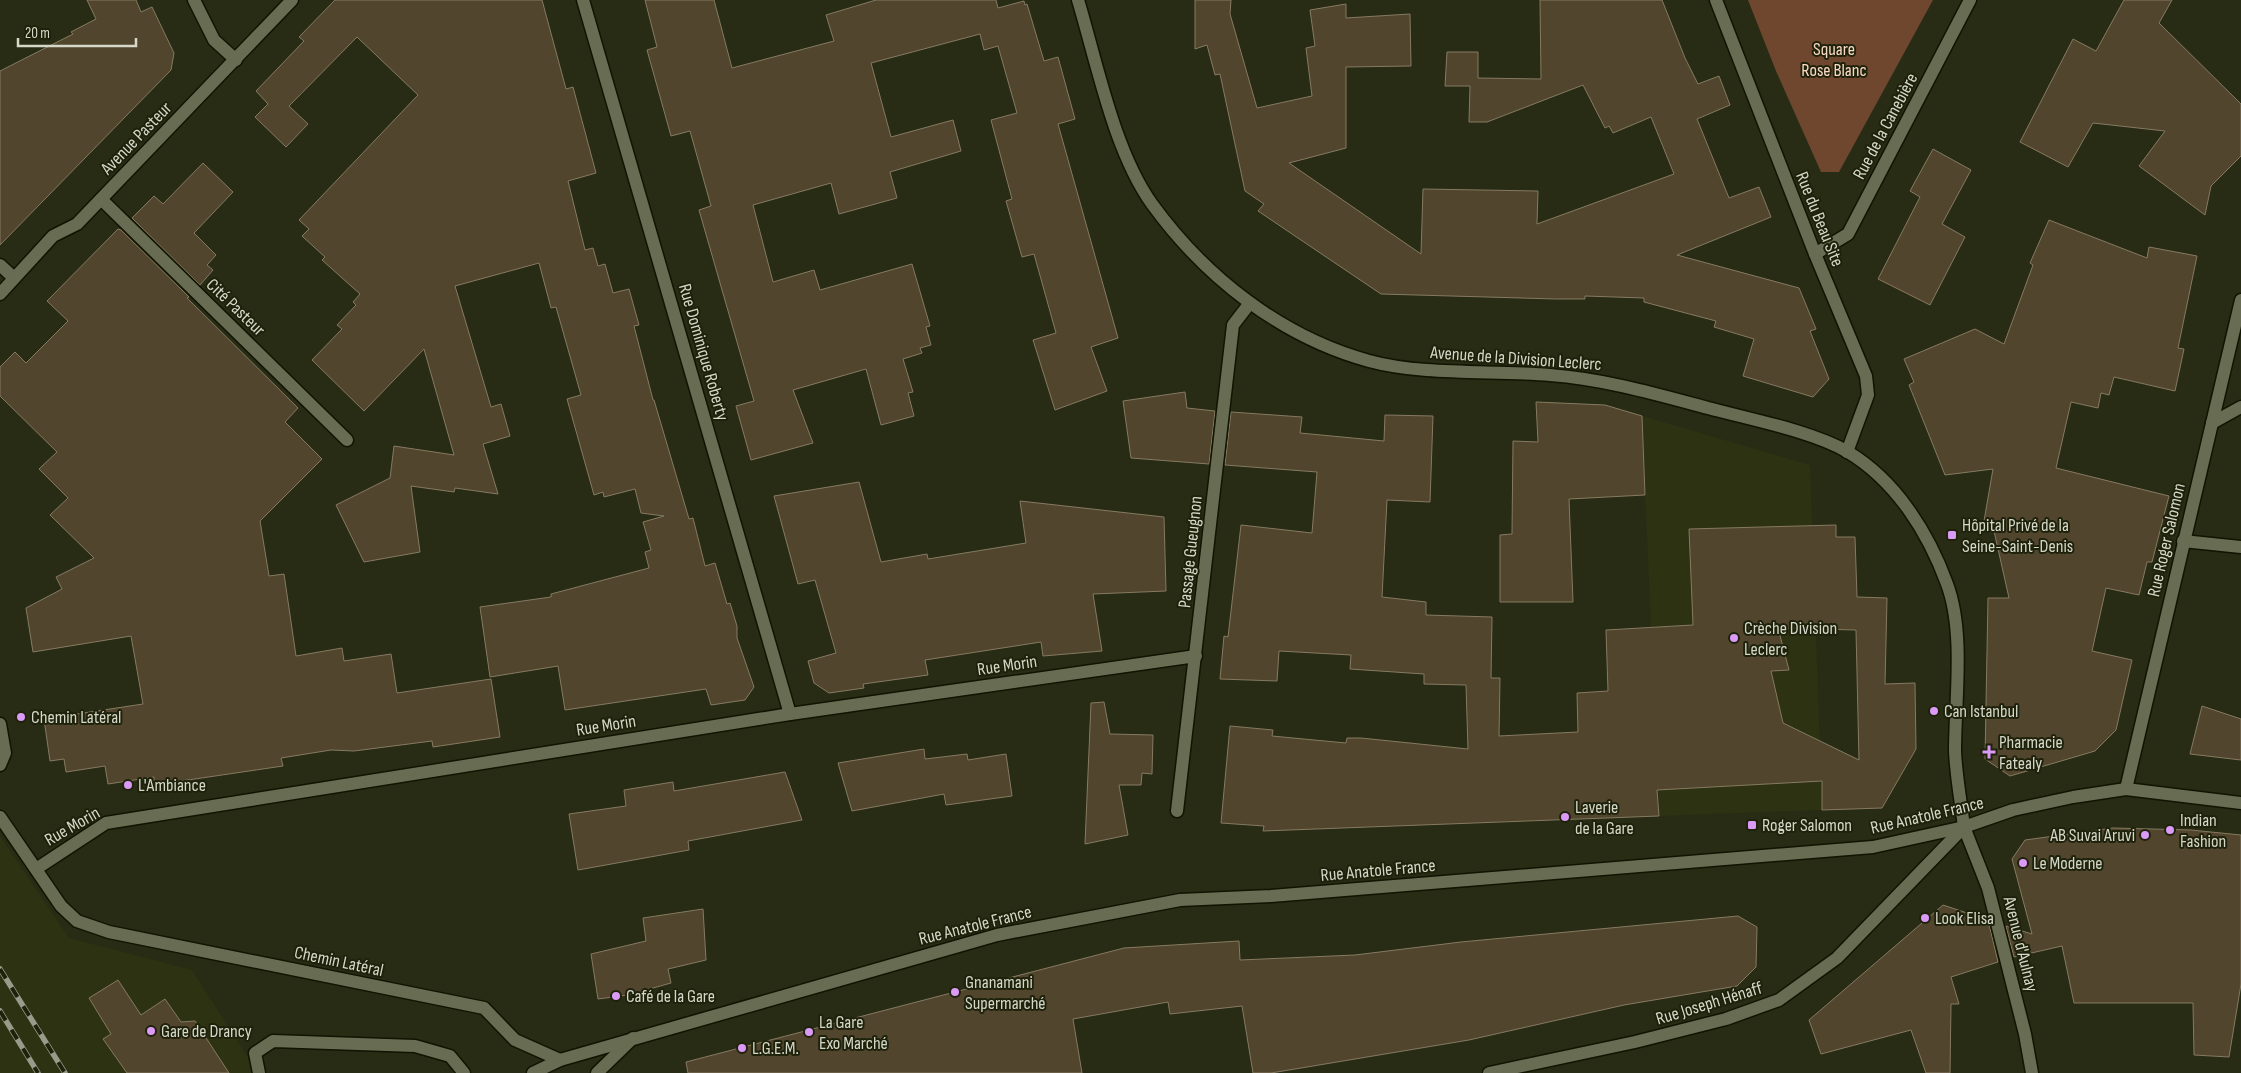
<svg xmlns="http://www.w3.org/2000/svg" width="2241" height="1073" font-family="'Sofia Sans Condensed',sans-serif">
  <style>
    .built { fill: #2d3213 }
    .green { fill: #6f472e }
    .building { fill: #51452e; stroke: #867a61; fill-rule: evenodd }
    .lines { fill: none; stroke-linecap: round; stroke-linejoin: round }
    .service-casing { stroke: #111401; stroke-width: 15 }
    .minor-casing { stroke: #111401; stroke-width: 15 }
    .tertiary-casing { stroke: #111401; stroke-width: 15 }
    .secondary-casing { stroke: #111401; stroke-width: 15 }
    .service { stroke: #676c52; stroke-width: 12 }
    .minor { stroke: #676c52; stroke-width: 12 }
    .tertiary { stroke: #676c52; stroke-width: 12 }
    .secondary { stroke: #676c52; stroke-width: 12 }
    .rail-casing { stroke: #979b89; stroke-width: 5.5 }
    .rail { stroke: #1f220b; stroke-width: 4; stroke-dasharray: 11; stroke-linecap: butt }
    .poi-dot { fill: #da9af6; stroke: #1f220b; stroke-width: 2 }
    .labels { text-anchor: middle; stroke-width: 4; stroke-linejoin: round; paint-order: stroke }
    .park-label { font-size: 18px; fill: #fad9c5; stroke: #1f220b }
    .street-label { font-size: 18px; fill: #d5d8c9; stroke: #1f220b }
    .poi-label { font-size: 18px; fill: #d5d8c9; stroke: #1f220b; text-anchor: start }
  </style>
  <rect width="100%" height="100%" fill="#282c15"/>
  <g class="built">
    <polygon points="1642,416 1810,465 1822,810 1659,816"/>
    <polygon points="0,836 69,938 192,970 258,1073 0,1073"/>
  </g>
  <polygon class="green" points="1748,0 1933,0 1839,172 1821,172 1776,71"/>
  <g class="building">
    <polygon points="87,0 136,0 141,12 152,7 174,53 171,70 0,245 0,71 73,34 71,32 96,19"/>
    <polygon points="335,0 542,0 566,89 573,87 596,173 568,181 585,250 593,248 598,266 605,264 613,293 629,289 639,325 634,326 653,400 654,400 689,519 693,518 705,566 715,563 727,604 730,603 737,626 737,638 754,687 745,700 711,705 706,689 565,710 558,666 490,677 480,607 551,597 551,594 649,568 645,552 651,550 643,522 664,516 641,513 635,489 604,497 603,492 594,495 567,399 581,395 556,307 551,308 539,263 455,286 491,407 501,404 510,436 483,444 498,494 455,488 454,492 411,486 420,552 364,562 336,505 390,478 394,446 454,455 424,349 364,411 312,360 342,329 337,325 356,305 353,302 360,294 322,260 325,257 302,236 309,229 299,220 418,95 357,37 289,106 308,124 286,147 255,117 268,104 256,91 304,41 299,37"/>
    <polygon points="645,0 714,0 732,68 834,41 826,15 876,0 996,0 998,8 1024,1 1025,5 1027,4 1044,61 1058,57 1075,119 1058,124 1118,338 1091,347 1107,391 1055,410 1033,340 1056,333 1034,254 1022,257 1006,201 1012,199 991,120 1017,113 998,46 984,50 980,34 871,63 891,137 953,120 961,151 890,172 897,198 839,214 831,183 753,205 773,282 814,270 820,290 912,264 930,326 926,327 931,345 920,348 922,353 903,359 913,392 908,393 914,416 881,425 866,369 793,390 813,443 751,460 736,406 754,401 699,210 711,206 690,131 671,136 647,50 657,47"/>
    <polygon points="1195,0 1231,0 1230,14 1257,108 1312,96 1306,48 1315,46 1310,10 1346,4 1346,18 1410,14 1411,66 1346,67 1346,148 1289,163 1421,254 1423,189 1538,191 1537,224 1674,174 1651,117 1613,133 1609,126 1605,128 1583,85 1487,122 1469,122 1470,86 1445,86 1447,52 1478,52 1478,78 1541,79 1540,0 1662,0 1685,58 1698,84 1719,76 1730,105 1697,119 1729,198 1759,187 1771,217 1677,255 1799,288 1816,329 1810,331 1829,379 1813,397 1743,376 1754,339 1714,327 1716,321 1644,302 1644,298 1585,296 1585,299 1556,299 1381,294 1258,211 1264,204 1245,191 1220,74 1215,75 1207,45 1195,49"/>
    <polygon points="2124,0 2172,0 2159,23 2241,104 2241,156 2211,186 2205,215 2139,166 2165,131 2093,123 2068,167 2020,142 2073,39 2096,51"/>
    <polygon points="1933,149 1971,170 1942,224 1965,237 1930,305 1878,279 1920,197 1910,191"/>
    <polygon points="203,163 233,192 194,233 216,255 207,265 213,270 200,285 132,218 154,196 163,204"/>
    <polygon points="2049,220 2147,258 2149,247 2197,256 2178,348 2184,349 2175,391 2114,377 2109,395 2101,393 2098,408 2071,402 2056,468 2169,496 2152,562 2147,562 2139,595 2106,588 2092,651 2132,660 2116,730 2095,751 2010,776 1985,759 1988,598 2009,598 1992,522 1984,521 1993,469 1945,475 1909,385 1914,382 1904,359 1975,329 2004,344 2033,265 2030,263"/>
    <polygon points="118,229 121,230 189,297 187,298 298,408 285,422 322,459 260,521 269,576 284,574 296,656 342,648 344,661 391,654 397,693 491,679 500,737 433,747 432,741 354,751 331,750 281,758 283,766 154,785 154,777 108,784 105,766 66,772 64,759 50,761 44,719 143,704 131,636 33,652 26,608 62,589 56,577 94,558 50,515 68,498 39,469 57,452 0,396 0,367 15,352 26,363 68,321 47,301"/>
    <polygon points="1185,392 1187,408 1215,411 1209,464 1131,458 1123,401"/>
    <polygon points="1536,402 1605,405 1642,416 1645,495 1569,499 1573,602 1500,602 1500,535 1512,534 1513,441 1538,442"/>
    <path d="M1231,412L1302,417L1300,433L1384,441L1385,415L1433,416L1430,502L1387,500L1382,597L1426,602V615L1492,617L1491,678H1500L1499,736L1578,732L1577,693L1608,691L1606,630L1693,625L1689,529L1836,525V537H1855L1857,597L1887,598L1885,684L1915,683L1916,749L1882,808L1822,810V781L1657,790L1659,816L1263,831L1264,826L1221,823L1230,726L1273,730L1272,736L1346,743L1347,738H1361L1468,749L1466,685L1424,684V674L1350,669L1351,655L1279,651L1277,681L1220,679L1224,636L1228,637L1241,525L1312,533L1317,472L1225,465ZM1778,628L1856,630L1859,760L1783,723L1771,671L1789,670Z"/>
    <polygon points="859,482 881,562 927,554 928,559 1026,543 1020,501 1164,517 1166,591 1093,594 1102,651 1043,656 1041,642 925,660 928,675 863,684 864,688 829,693 814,683 808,661 836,653 815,580 798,584 774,496"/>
    <polygon points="1104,702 1110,734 1153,735 1152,774 1142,773 1141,785 1119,785 1128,835 1085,844 1091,703"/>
    <polygon points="2202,706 2241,719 2241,760 2190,754"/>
    <polygon points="924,749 925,759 967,754 968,760 1006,754 1012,796 946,805 944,794 852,811 838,763"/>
    <polygon points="785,772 802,820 688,841 689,850 578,870 569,814 626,806 624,790 673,782 674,791"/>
    <polygon points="2113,828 2191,830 2241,835 2241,984 2229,1057 2194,1055 2193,1003 2074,1003 2062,946 2014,957 2006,926 2032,934 2012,859 2025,840"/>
    <polygon points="1943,905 1988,920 1998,962 1951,977 1959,1004 1951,1004 1950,1073 1926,1073 1911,1030 1821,1054 1809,1020"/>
    <polygon points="703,909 706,960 668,969 671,983 628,995 598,999 591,954 646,941 643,918"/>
    <polygon points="1738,916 1757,927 1756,967 1737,986 1624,1005 1469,1040 1271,1073 1253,1073 1242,1006 1170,1014 1168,1002 1073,1019 1082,1073 688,1073 686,1062 1124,948 1239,941 1240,960 1355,955 1461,942"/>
    <polygon points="118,980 141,1015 165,999 181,1022 195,1021 229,1073 127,1073 103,1039 111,1034 89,998"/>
  </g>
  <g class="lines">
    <defs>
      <g id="service">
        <polyline points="101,199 347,440"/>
        <polyline points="0,265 14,278"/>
        <polyline points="2212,423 2241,407"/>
        <polyline points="2183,541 2241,547"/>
        <polyline points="0,724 5,753 0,765"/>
        <polyline points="1177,811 1233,325 1250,303"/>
        <polyline points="259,1073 255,1053 273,1041 415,1046 450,1056 464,1073"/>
      </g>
      <g id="minor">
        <polyline points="194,0 214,40 236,60"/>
        <polyline points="583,0 790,714"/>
        <polyline points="1716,0 1815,254 1866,376 1868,395 1847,452"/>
        <polyline points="1815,254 1848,234 1970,0"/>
        <polyline points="0,294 53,236 77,224 292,0"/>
        <polyline points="2126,789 2241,300"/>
        <polyline points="0,817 61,906 77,921 109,932 484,1008 515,1040 560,1060"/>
        <polyline points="36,869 106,823 790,714 1196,656"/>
        <polyline points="597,1073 633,1038"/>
        <polyline points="1489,1073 1635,1042 1726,1019 1779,1000 1837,958 1964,827 1988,888 2025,1034 2032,1073"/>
      </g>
      <path id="tertiary" d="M1078,0C1097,63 1114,151 1152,204C1205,277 1281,337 1369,361C1424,376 1493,370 1550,375C1604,379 1656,394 1708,408C1749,419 1812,431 1848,452C1896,481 1928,532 1947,584C1965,632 1955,700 1955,751C1956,776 1961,802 1964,827"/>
      <polyline id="secondary" points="533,1073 560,1060 997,935 1180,900 1271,896 1873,847 1964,827 2013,810 2073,797 2126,789 2241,803"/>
    </defs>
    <use href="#service" class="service-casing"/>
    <use href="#minor" class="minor-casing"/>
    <use href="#tertiary" class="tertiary-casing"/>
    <use href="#secondary" class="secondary-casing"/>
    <use href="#service" class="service"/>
    <use href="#minor" class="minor"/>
    <use href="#tertiary" class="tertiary"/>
    <use href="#secondary" class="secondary"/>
    <defs>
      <g id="rail">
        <polyline points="0,969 65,1073"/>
        <polyline points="0,1011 38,1073"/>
      </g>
    </defs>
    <use href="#rail" class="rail-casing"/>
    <use href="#rail" class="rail"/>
  </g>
  <g class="poi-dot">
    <rect x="1947" y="530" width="10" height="10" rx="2.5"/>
    <circle cx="1734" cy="638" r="5"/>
    <circle cx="1934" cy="711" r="5"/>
    <circle cx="21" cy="717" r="5"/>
    <path d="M1986.5 744.5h5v5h5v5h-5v5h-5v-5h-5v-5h5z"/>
    <circle cx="128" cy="785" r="5"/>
    <circle cx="1565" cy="817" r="5"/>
    <rect x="1747" y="820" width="10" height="10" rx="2.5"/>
    <circle cx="2170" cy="830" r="5"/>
    <circle cx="2145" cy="835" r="5"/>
    <circle cx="2023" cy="863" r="5"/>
    <circle cx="1925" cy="918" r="5"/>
    <circle cx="955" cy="992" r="5"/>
    <circle cx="616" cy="996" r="5"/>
    <circle cx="151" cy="1031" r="5"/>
    <circle cx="809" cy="1032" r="5"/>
    <circle cx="742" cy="1048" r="5"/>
  </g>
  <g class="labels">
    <g class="park-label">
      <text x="1834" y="55">Square<tspan x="1834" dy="21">Rose Blanc</tspan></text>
    </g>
    <g class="street-label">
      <text transform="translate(1885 126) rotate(-62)" y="6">Rue de la Canebière</text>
      <text transform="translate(136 138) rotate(-46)" y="6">Avenue Pasteur</text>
      <text transform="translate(1820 219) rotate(68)" y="6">Rue du Beau Site</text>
      <text transform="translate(236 307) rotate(44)" y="6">Cité Pasteur</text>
      <text transform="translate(704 352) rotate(74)" y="6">Rue Dominique Roberty</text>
      <text transform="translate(1516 358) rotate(4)" y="6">Avenue de la Division Leclerc</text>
      <text transform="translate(2166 540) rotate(-77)" y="6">Rue Roger Salomon</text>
      <text transform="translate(1190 552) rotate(-84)" y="6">Passage Gueugnon</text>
      <text transform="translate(1007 665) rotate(-8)" y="6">Rue Morin</text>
      <text transform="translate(606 725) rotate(-9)" y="6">Rue Morin</text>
      <text transform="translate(1927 815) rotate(-13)" y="6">Rue Anatole France</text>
      <text transform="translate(72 826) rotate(-30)" y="6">Rue Morin</text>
      <text transform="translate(1378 870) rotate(-5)" y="6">Rue Anatole France</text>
      <text transform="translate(975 925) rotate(-14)" y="6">Rue Anatole France</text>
      <text transform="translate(2021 944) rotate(76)" y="6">Avenue d'Aulnay</text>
      <text transform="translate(339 961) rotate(12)" y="6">Chemin Latéral</text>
      <text transform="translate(1709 1003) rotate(-17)" y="6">Rue Joseph Hénaff</text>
    </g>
    <g class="poi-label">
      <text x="1962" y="531">Hôpital Privé de la<tspan x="1962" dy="21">Seine-Saint-Denis</tspan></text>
      <text x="1744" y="634">Crèche Division<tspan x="1744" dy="21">Leclerc</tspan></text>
      <text x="1944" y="717">Can Istanbul</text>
      <text x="31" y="723">Chemin Latéral</text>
      <text x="1999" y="748">Pharmacie<tspan x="1999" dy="21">Fatealy</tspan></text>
      <text x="138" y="791">L'Ambiance</text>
      <text x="1575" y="813">Laverie<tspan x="1575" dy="21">de la Gare</tspan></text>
      <text x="2180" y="826">Indian<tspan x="2180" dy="21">Fashion</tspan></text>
      <text x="1762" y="831">Roger Salomon</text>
      <text x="2135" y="841" text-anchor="end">AB Suvai Aruvi</text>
      <text x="2033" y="869">Le Moderne</text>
      <text x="1935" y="924">Look Elisa</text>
      <text x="965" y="988">Gnanamani<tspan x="965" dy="21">Supermarché</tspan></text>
      <text x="626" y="1002">Café de la Gare</text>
      <text x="819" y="1028">La Gare<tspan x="819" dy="21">Exo Marché</tspan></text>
      <text x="161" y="1037">Gare de Drancy</text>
      <text x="752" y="1054">L.G.E.M.</text>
    </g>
  </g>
  <path d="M18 38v8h118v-8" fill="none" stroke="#d5d8c9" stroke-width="2.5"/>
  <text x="25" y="38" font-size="15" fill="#d5d8c9" stroke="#1f220b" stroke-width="4" paint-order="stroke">20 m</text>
</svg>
